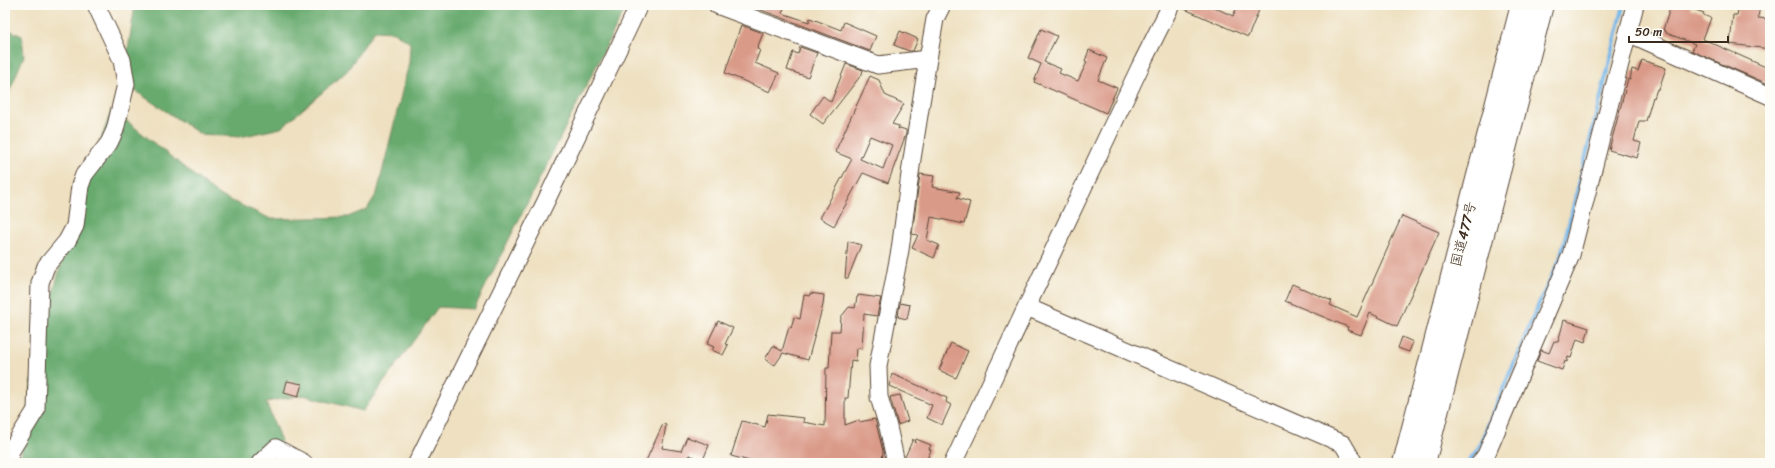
<svg xmlns="http://www.w3.org/2000/svg" width="1775" height="468" font-family="Sriracha,'Klee One',sans-serif">
  <style>
    .forest { fill: #68aa6e; stroke: #526a46 }
    .lines { fill: none; stroke-linecap: round; stroke-linejoin: round }
    .stream { stroke: #75b7ea; stroke-width: 4 }
    .building { fill: #da9a88; fill-rule: evenodd }
    .minor-casing { stroke: #564536; stroke-width: 19 }
    .highway-casing { stroke: #564536; stroke-width: 24 }
    .minor { stroke: #fff; stroke-width: 17 }
    .highway { stroke: #fff; stroke-width: 22 }
    .labels { text-anchor: middle; stroke-width: 3; stroke-linejoin: round; paint-order: stroke }
    .street-label { font-size: 14px; fill: #3b2a1e; stroke: #fdfcf7 }
  </style>
  <rect width="100%" height="100%" fill="#fdfcf7"/>
  <filter id="ink" filterUnits="userSpaceOnUse"><feTurbulence type="fractalNoise" baseFrequency=".025" numOctaves="2"/><feDisplacementMap in="SourceGraphic" scale="8" xChannelSelector="R" yChannelSelector="G"/><feConvolveMatrix kernelMatrix="1 2 1 2 8 2 1 2 1" color-interpolation-filters="sRGB"/></filter>
  <filter id="wash" filterUnits="userSpaceOnUse"><feTurbulence type="fractalNoise" baseFrequency=".012" numOctaves="4" result="noise"/><feDisplacementMap in="SourceGraphic" scale="16" xChannelSelector="R" yChannelSelector="G"/><feGaussianBlur stdDeviation="0.9" result="paint"/><feColorMatrix in="noise" values="0 0 0 0 0 0 0 0 0 0 0 0 0 0 0 0 0 1.4 0 .05"/><feComposite in="paint" operator="in"/></filter>
  <g filter="url(#wash)">
    <rect width="100%" height="100%" fill="#eee0c0"/>
    <g class="forest">
      <polygon points="135,5 627,5 474,309 438,307 363,411 303,395 266,402 281,441 264,463 20,463 36,354 81,192 112,109 217,194 271,219 348,217 367,209 377,193 409,63 410,43 394,32 374,31 347,71 281,128 240,137 200,134 131,88 125,68"/>
      <polygon points="5,28 22,36 24,56 5,102"/>
    </g>
    <g class="lines">
      <polyline class="stream" points="1468,463 1478,449 1540,301 1560,259 1624,5"/>
    </g>
    <g id="blocks">
      <g class="building">
        <polygon points="748,5 785,5 782,13 809,22 810,18 841,30 844,22 876,36 870,51"/>
        <polygon points="1181,5 1209,5 1233,16 1238,5 1261,5 1248,37 1180,7"/>
        <polygon points="1671,5 1691,5 1690,8 1704,13 1703,15 1711,18 1703,39 1770,69 1770,78 1768,84 1692,51 1695,44 1666,33 1666,31 1663,30"/>
        <polygon points="1739,5 1760,5 1758,18 1770,19 1770,49 1730,44 1733,15 1737,15"/>
        <polygon points="741,25 763,33 757,49 760,50 755,63 779,73 770,92 725,73"/>
        <polygon points="1041,29 1057,36 1044,62 1061,69 1059,73 1078,81 1087,62 1085,61 1089,50 1107,58 1098,80 1117,88 1106,113 1034,82 1041,64 1028,58"/>
        <polygon points="900,31 918,39 913,51 909,51 894,45"/>
        <polygon points="800,47 817,53 808,77 787,70 793,52 798,54"/>
        <polygon points="1642,60 1666,68 1659,89 1657,89 1654,98 1653,97 1646,121 1639,121 1634,141 1641,143 1637,158 1609,150 1628,79 1630,80 1632,69 1638,71"/>
        <polygon points="846,64 863,70 862,74 823,124 810,114 823,96 831,102"/>
        <path d="M870,76L879,80L885,95L904,104L892,124L899,126L898,129L900,128L906,130V134L888,183L863,173L834,226L820,218L852,159L835,152ZM870,136L892,145L883,169L860,159Z"/>
        <polygon points="920,174 934,176 932,187 960,192 957,198 970,202 964,224 931,217 927,240 939,245 934,258 912,248 918,235 912,234"/>
        <polygon points="1402,216 1439,232 1397,326 1370,313 1361,335 1347,330 1348,327 1285,301 1292,284 1332,301 1330,305 1357,317"/>
        <polygon points="848,241 861,245 848,278 845,278"/>
        <polygon points="810,293 824,295 823,305 808,360 783,353 775,365 765,359 773,346 782,351 789,327 791,328 794,317 800,319 804,295 810,296"/>
        <polygon points="858,295 881,298 877,316 864,314 862,349 857,348 856,361 851,360 848,398 845,398 845,425 859,420 859,422 875,419 883,451 882,463 757,463 731,456 742,421 765,427 768,414 804,418 803,422 825,426 826,368 829,368 831,331 840,331 841,317 849,307 855,308 857,297 858,297"/>
        <polygon points="900,303 910,305 907,319 898,317"/>
        <polygon points="1564,320 1589,328 1585,342 1577,339 1571,358 1568,357 1567,362 1565,361 1562,370 1537,361 1541,350 1549,353 1554,341 1558,342"/>
        <polygon points="718,321 733,328 725,344 728,345 723,355 712,350 714,347 707,344"/>
        <polygon points="1402,337 1413,342 1409,352 1398,348"/>
        <polygon points="951,343 968,351 956,378 939,370"/>
        <polygon points="892,374 947,398 946,402 951,405 942,425 927,418 932,405 889,386"/>
        <polygon points="287,381 302,384 298,397 284,393"/>
        <polygon points="900,395 908,421 898,425 890,397"/>
        <polygon points="663,424 666,425 662,448 681,451 687,437 709,445 703,460 689,455 688,463 645,463"/>
        <polygon points="913,439 915,443 916,439 931,445 929,449 931,450 925,463 906,463 905,457"/>
      </g>
    </g>
  </g>
  <g filter="url(#ink)">
    <use href="#blocks" fill-opacity="0" stroke="#564536" stroke-width="1"/>
    <g class="lines">
      <defs>
        <g id="minor">
          <polyline points="717,5 878,65 928,59"/>
          <polyline points="1628,33 1770,96"/>
          <polyline points="1027,307 1343,444 1354,463"/>
          <polyline points="9,463 10,452 36,410 40,283 46,266 67,241 75,226 80,186 84,175 109,143 115,130 126,84 122,60 96,5"/>
          <polyline points="260,463 276,448 304,463"/>
          <polyline points="417,463 546,201 639,5"/>
          <polyline points="896,463 888,427 879,397 878,366 900,250 912,159 928,59 935,19 942,5"/>
          <polyline points="953,463 1140,67 1171,5"/>
          <polyline points="1480,463 1486,455 1571,255 1635,5"/>
        </g>
        <g id="highway">
          <polyline points="1404,463 1522,5"/>
          <polyline points="1424,463 1542,5"/>
        </g>
      </defs>
      <use href="#minor" class="minor-casing"/>
      <use href="#highway" class="highway-casing"/>
      <use href="#minor" class="minor"/>
      <use href="#highway" class="highway"/>
    </g>
  </g>
  <g class="labels">
    <g class="street-label">
      <text transform="translate(1463 234) rotate(-76)" y="5">国道477号</text>
    </g>
  </g>
  <rect width="1775" height="468" fill="none" stroke="#fdfcf7" stroke-width="20"/>
  <path d="M1629 36v6h99v-6" fill="none" stroke="#3b2a1e" stroke-width="2"/>
  <text x="1635" y="36" font-size="12" fill="#3b2a1e" stroke="#fdfcf7" stroke-width="3" paint-order="stroke">50 m</text>
</svg>
